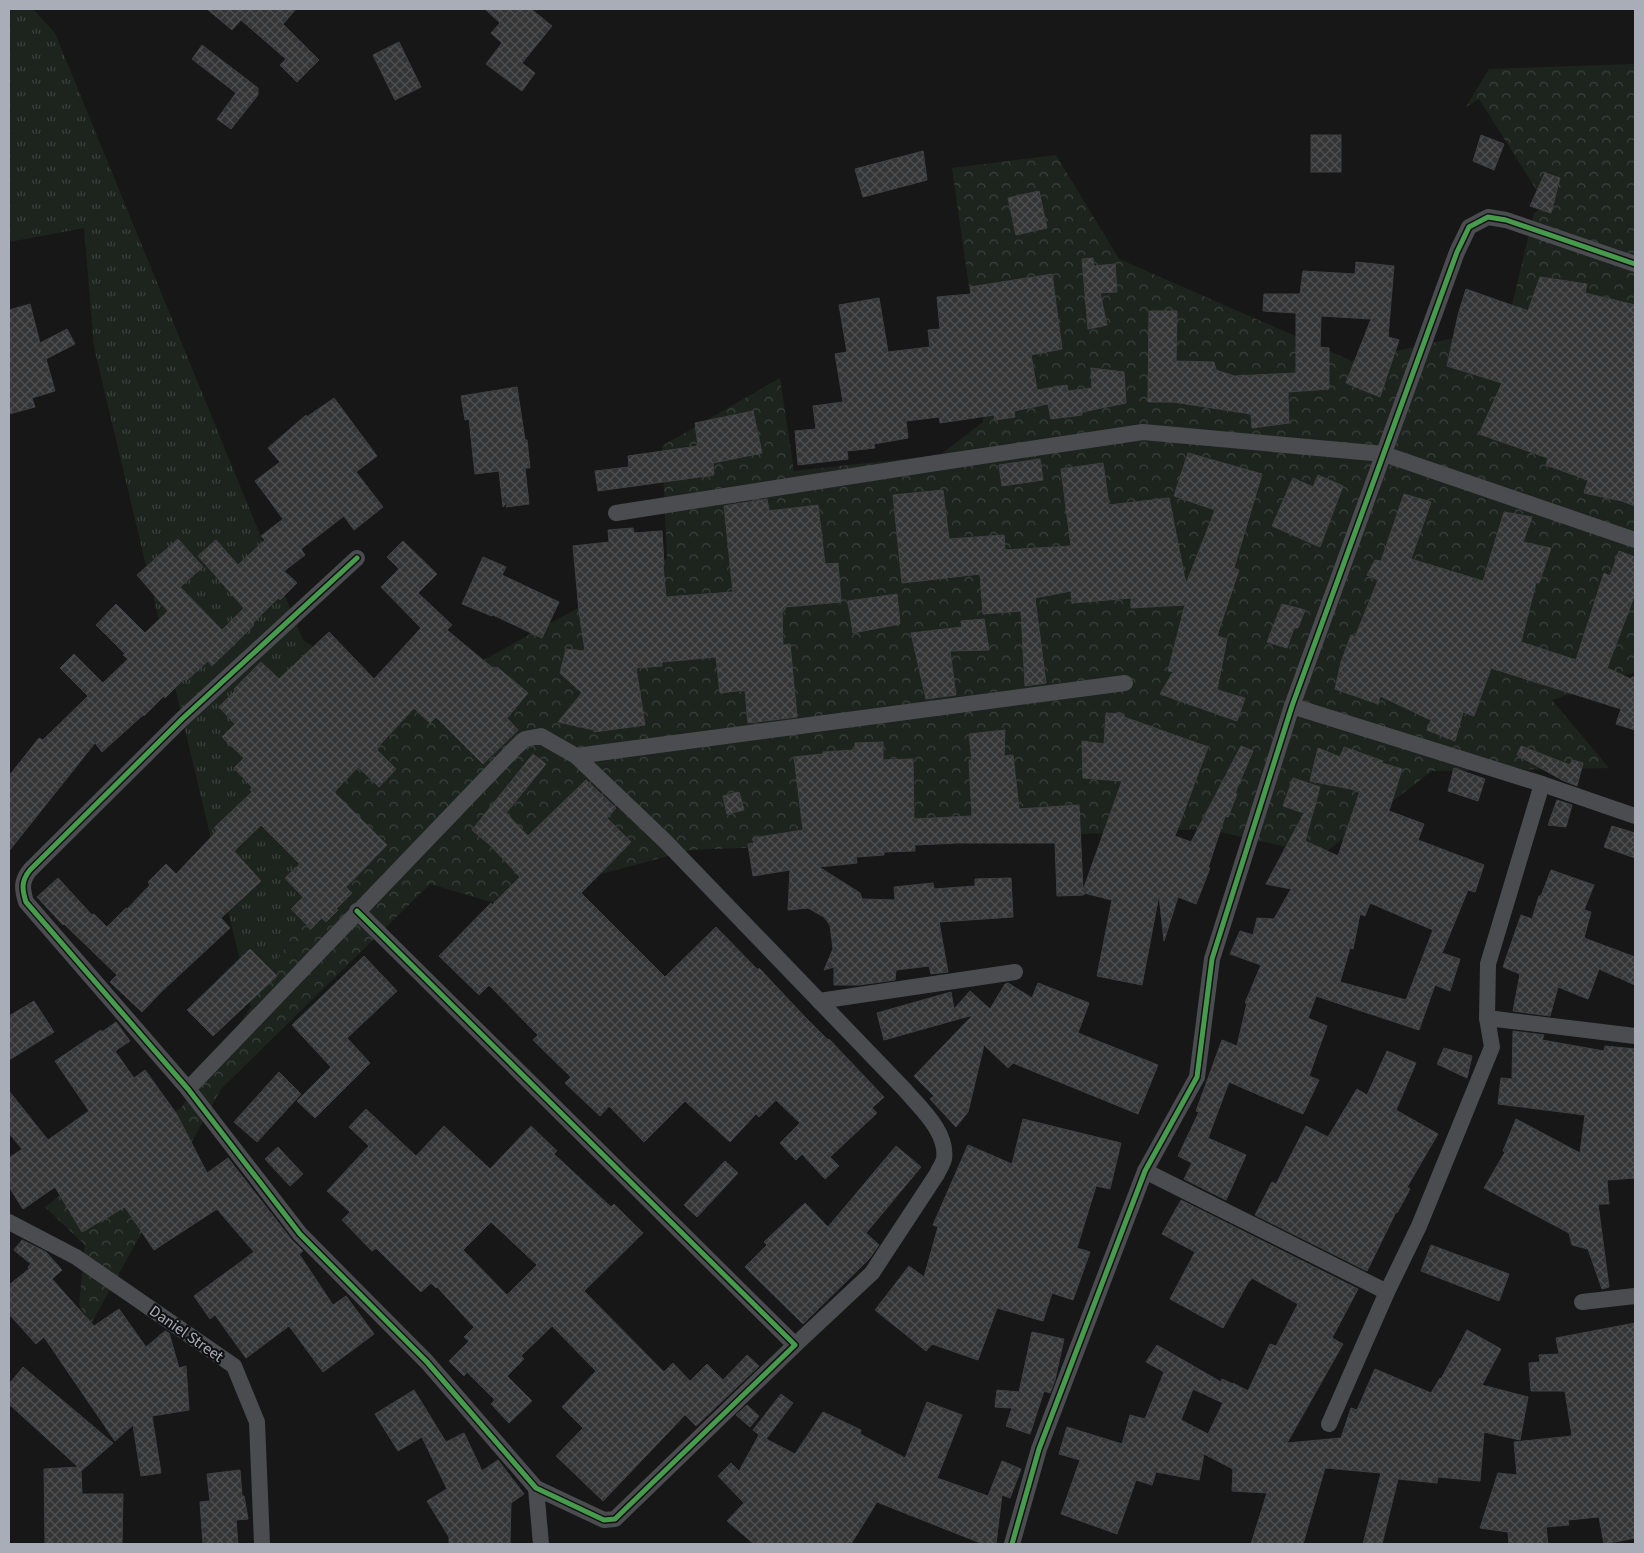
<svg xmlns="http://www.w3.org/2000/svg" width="1644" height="1553" font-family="'Source Sans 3',sans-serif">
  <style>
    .grass { fill: url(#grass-tufts) }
    .forest { fill: url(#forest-crowns) }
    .building { fill: url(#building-cross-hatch); stroke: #3f4043; fill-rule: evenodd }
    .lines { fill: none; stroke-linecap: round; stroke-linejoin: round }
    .minor { stroke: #4b4c50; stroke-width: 16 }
    .cycleway-casing { stroke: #111113; stroke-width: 8 }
    .cycleway { stroke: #469c4c; stroke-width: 5 }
    .labels { text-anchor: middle; stroke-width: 4.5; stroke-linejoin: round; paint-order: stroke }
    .street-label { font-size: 16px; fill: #a8adb8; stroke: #111113 }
  </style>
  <defs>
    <pattern id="grass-tufts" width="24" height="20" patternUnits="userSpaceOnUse" patternTransform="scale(1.25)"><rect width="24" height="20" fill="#1d241e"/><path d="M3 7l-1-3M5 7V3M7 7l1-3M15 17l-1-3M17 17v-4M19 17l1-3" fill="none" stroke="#3b413d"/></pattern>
    <pattern id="forest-crowns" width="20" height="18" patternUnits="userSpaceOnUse" patternTransform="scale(1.25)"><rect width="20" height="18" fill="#1d241e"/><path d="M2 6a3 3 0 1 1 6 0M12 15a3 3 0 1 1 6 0" fill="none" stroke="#3b413d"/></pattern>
    <pattern id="building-cross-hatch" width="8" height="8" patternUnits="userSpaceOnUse" patternTransform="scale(1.25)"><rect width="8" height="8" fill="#353536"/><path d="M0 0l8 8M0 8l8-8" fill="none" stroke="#4f5051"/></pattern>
  </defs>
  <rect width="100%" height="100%" fill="#171717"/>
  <polygon class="grass" points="9,9 33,9 55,33 303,640 342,710 315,894 251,1007 94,347 84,228 9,242"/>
  <polygon class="forest" points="1635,64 1635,672 1552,700 1609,768 1432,771 1322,855 1207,829 691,850 597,875 508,907 430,884 221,1089 91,1324 79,1305 85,1245 45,1207 93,1170 181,1108 251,1007 315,894 342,710 303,640 402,705 667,559 662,446 780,378 794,471 940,455 983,422 970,294 952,168 1056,155 1119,259 1352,361 1507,326 1534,213 1546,205 1479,99 1466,107 1489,69"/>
  <g class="building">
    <polygon points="207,9 296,9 283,24 319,60 297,82 280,65 286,59 241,20 232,30"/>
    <polygon points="485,9 531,9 552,26 522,63 535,73 522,91 486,64 502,43 491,33 500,23"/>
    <polygon points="399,42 421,87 395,100 373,55"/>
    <polygon points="202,45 258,88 258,95 231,129 217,119 236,93 192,59"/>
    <rect x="1311" y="135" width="30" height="37"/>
    <polygon points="1481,135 1504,144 1494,170 1473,161"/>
    <polygon points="923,151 927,180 863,197 855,169"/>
    <polygon points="1545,173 1560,178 1551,213 1530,206"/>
    <polygon points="1039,191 1047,228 1016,235 1008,198"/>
    <polygon points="1093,258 1094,266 1115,264 1117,292 1100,293 1107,325 1088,329 1082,259"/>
    <polygon points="1356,262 1394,266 1388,337 1399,340 1380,397 1346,383 1371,319 1321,316 1320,347 1329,348 1329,389 1288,392 1289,423 1252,428 1251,414 1173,402 1148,402 1149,311 1177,311 1176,361 1214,362 1216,370 1234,376 1296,373 1296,313 1263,311 1264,294 1300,294 1303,271 1355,274"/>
    <polygon points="1052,274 1062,349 1031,355 1037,390 1067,385 1068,391 1092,388 1091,368 1124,372 1126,403 1082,412 1082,415 1051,419 1048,404 1014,411 1015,417 995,420 994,415 940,423 939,417 906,421 908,438 874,444 875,448 847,451 848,459 798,465 795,431 816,429 813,406 843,402 835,354 847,352 839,305 879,298 888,352 930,347 928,330 940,329 937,297 971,294 970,287"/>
    <polygon points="1540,277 1587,284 1585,293 1635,305 1635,506 1622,501 1584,493 1588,480 1546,465 1548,458 1479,434 1502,383 1447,366 1458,315 1466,289 1528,311"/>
    <polygon points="30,304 40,343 67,329 75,344 46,359 55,391 32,398 35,407 9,414 9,310"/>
    <polygon points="517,387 525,440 527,440 530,468 525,468 529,504 506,507 509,500 503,507 499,471 475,474 469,419 465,420 461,396"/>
    <polygon points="334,398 377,456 356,472 383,507 354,530 344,516 301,549 305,555 284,571 297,583 280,600 278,598 253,623 254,625 212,666 208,661 186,681 184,679 165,698 164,696 144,716 143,715 102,752 95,743 9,851 9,776 39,738 43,740 88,696 60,668 74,654 103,683 128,659 123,655 125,654 96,625 116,604 145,633 168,611 137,575 178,539 203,567 180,587 222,630 244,608 198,556 216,540 238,565 265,540 261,536 283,519 255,481 280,462 268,448 306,415 307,417"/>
    <polygon points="753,411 762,453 713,463 714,475 598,491 595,471 629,467 628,456 698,446 695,423"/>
    <polygon points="1188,453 1262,474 1234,568 1239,570 1217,636 1227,639 1217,690 1245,698 1237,721 1160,694 1173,672 1168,671 1185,605 1131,608 1131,598 1072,603 1071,591 1035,598 1046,683 1025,686 1021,611 983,614 980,574 902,583 893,495 943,490 949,539 1004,535 1005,550 1071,546 1061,469 1103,463 1109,505 1169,498 1186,584 1215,510 1174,496"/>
    <polygon points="1040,459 1043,480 1002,486 999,465"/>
    <polygon points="1318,475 1343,486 1320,547 1272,526 1293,478 1313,487"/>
    <polygon points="1404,494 1431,502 1411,559 1483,581 1504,512 1532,517 1523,542 1551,548 1539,583 1536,583 1521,642 1576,660 1604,573 1610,576 1619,551 1635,557 1635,594 1607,668 1631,679 1632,677 1635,677 1635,730 1616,724 1621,709 1491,668 1474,716 1463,712 1455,741 1427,730 1431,720 1380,696 1378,704 1335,689 1341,662 1351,635 1355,637 1378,580 1367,575 1375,560 1381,561"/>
    <polygon points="767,499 769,511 818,505 825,564 838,563 841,602 785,607 785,610 782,610 783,645 790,644 797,717 748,723 745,690 720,693 716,657 662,662 662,666 636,668 645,725 594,732 594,730 558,722 582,693 560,673 566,649 585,651 579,611 573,546 609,542 608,530 633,528 634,533 662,531 664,565 663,565 666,597 733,592 724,506"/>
    <polygon points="403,541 437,574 418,593 452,625 447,630 495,670 497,667 528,693 507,718 518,730 483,764 436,717 430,723 414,708 376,749 396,769 379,787 358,767 335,791 335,793 387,845 346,887 352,893 336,909 338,910 326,922 322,918 311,929 291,909 303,897 285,878 300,864 261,825 234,851 261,881 221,918 230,928 161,992 142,1012 110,982 117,975 64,924 63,925 37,897 58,878 92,915 94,914 107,927 126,908 127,909 150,885 148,882 166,864 176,874 217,831 214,828 252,792 250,790 252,787 234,768 244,758 222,737 235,724 219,707 235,691 234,689 261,662 279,679 329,632 374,679 421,628 381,587 399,569 387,557"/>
    <polygon points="483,557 506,567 502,575 559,602 542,638 493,615 492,616 462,604"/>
    <polygon points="897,594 900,624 853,633 848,601"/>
    <polygon points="1282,604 1305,610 1298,628 1294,628 1287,648 1267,642"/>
    <polygon points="984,619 989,650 950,651 956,695 926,699 911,633 962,627 961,621"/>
    <polygon points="1106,713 1124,714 1124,717 1208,747 1175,836 1191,842 1241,746 1253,751 1235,793 1237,794 1228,817 1225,816 1208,868 1210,868 1196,904 1178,897 1164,941 1159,895 1142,985 1097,976 1112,900 1084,893 1084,895 1057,896 1055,843 958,843 915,845 915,851 884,852 884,855 856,857 857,863 819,867 860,893 862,899 895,900 894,887 933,883 934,889 975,886 975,879 1011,878 1013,917 939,922 948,972 931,974 929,966 896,970 895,980 859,985 834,985 834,967 824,970 833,949 830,925 824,917 808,908 788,910 790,870 753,876 748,844 754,843 753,838 803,830 794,757 823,754 823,752 855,750 855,743 883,742 883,760 913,759 914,819 972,816 969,760 972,760 969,734 1005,730 1004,756 1013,755 1019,809 1079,805 1083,890 1122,781 1083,778 1082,741 1104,744"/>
    <polygon points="1521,746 1570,765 1572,760 1583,763 1577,786 1562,780 1517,755"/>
    <path d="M1344,747L1383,761L1382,763L1402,769L1389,811L1424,824L1418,840L1484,865L1475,892L1468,890L1442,953L1460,959L1450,991L1435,985L1419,1030L1316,996L1308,1018L1327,1026L1309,1076L1319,1080L1303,1114L1229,1082L1208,1138L1246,1155L1226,1200L1184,1179L1192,1163L1178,1156L1199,1112L1196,1111L1222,1040L1237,1046L1247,1003H1245L1261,965L1230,954L1240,931L1253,935L1257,918L1274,919L1291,889L1266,884L1304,813L1283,806L1293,778L1320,787L1305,841L1338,856L1360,791L1310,781L1318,748L1340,757ZM1370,903L1433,930L1406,1000L1340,982L1350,948L1353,949L1360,914L1365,916Z"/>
    <polygon points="533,754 546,764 506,813 528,836 586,780 616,808 607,818 631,842 581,893 665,977 716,927 758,970 759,968 806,1018 828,1040 829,1039 884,1097 872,1108 877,1113 830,1157 839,1166 825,1179 802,1154 796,1160 780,1143 800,1123 776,1100 759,1117 756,1114 730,1142 685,1101 644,1142 609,1106 600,1116 565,1083 571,1077 533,1040 538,1035 489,985 479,995 439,956 491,903 492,905 520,877 490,845 472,830"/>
    <polygon points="1454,768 1485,779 1478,801 1448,791"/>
    <polygon points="739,792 744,810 727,814 723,796"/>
    <polygon points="1557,800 1572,805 1566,827 1548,825"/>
    <polygon points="1612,826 1635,833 1635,858 1604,847"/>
    <polygon points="1551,870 1594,885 1584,910 1591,912 1584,938 1635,957 1635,985 1599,969 1588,999 1558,987 1550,1016 1513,1011 1520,974 1503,967 1521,915 1532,919 1539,896 1541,896"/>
    <polygon points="250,949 277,976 213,1036 187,1010"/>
    <polygon points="364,956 397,991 347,1038 370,1063 315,1118 297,1101 331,1067 292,1025"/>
    <polygon points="1008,983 1032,998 1038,983 1089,1003 1078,1033 1158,1065 1138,1114 1013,1063 1008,1068 984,1045 968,1112 956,1127 930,1099 934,1096 914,1076 973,1015 884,1040 877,1013 951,992 954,1009 970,991 990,1009 1005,984"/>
    <polygon points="34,1001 54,1032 9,1060 9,1016"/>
    <polygon points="116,1022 130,1041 115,1051 134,1078 145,1070 176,1113 207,1173 228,1158 292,1240 303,1251 299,1254 333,1305 346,1296 374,1334 323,1372 289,1326 246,1358 215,1315 210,1319 194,1296 254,1252 217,1209 154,1250 125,1207 82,1232 55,1187 23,1209 9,1187 9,1158 22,1149 9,1133 9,1091 48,1140 89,1111 55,1061 101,1030 102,1032"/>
    <polygon points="1513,1031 1544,1035 1542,1040 1604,1051 1605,1046 1635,1049 1635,1178 1607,1180 1609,1204 1598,1204 1609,1287 1602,1289 1588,1249 1572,1245 1569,1233 1484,1188 1505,1152 1503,1151 1516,1119 1580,1153 1585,1115 1498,1104 1501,1078 1512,1079"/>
    <polygon points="1444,1048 1472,1056 1467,1078 1437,1064"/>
    <polygon points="1387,1051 1416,1063 1396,1110 1438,1134 1407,1187 1410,1189 1397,1213 1396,1212 1367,1271 1255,1215 1272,1182 1276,1184 1306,1126 1328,1137 1357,1089 1367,1095"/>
    <polygon points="279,1072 301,1094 257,1142 234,1122"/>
    <path d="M366,1109L416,1156L444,1126L490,1169L531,1126L557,1151L554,1154L611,1207L614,1204L643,1233L584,1291L664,1372L673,1363L690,1381L707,1364L723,1380L747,1355L759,1366L696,1426L685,1415L603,1501L556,1456L583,1428L562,1407L596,1371L552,1326L521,1356L524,1359L507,1376L532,1401L509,1423L491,1404L495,1400L467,1372L464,1376L449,1361L469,1341L464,1337L474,1327L437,1287L436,1288L431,1283L421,1292L376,1248L372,1251L342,1220L350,1212L327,1191L369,1146L349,1127ZM491,1222L537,1265L507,1295L463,1250Z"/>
    <polygon points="1023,1119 1121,1143 1110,1189 1096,1186 1077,1248 1090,1252 1073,1300 1052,1293 1043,1321 997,1308 978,1360 932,1344 926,1351 875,1310 909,1266 924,1277 938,1227 933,1225 968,1145 1012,1164"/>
    <polygon points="896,1146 921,1167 866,1233 879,1245 869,1259 803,1324 745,1267 767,1245 764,1242 805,1203 828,1227"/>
    <polygon points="278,1147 303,1174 290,1186 265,1159"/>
    <polygon points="725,1161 738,1173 697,1217 684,1205"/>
    <path d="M1181,1200L1358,1289L1332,1338L1343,1344L1287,1443L1341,1438L1351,1408L1357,1410L1375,1369L1431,1393L1440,1378L1441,1379L1467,1330L1501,1349L1482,1385L1528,1397L1520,1440L1484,1432L1480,1481L1438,1477L1437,1483L1398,1479L1382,1544H1363L1381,1473L1325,1468L1303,1544H1251L1267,1493L1232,1491L1233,1469L1204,1454L1199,1480L1156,1472L1152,1485L1136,1480L1117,1534L1061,1514L1080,1460L1059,1454L1067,1427L1122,1444L1130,1415L1145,1419L1164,1372L1146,1362L1157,1345L1221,1382L1222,1379L1233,1384V1383L1248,1391L1270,1344L1276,1346L1298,1304L1252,1278L1250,1281H1249L1223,1328L1170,1299L1195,1252L1162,1234ZM1193,1389L1223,1403L1208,1434L1181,1420Z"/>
    <polygon points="22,1240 46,1252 62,1270 52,1279 94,1326 119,1309 146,1347 165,1331 169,1333 179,1368 186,1366 189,1410 152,1416 161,1473 141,1476 133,1425 115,1441 44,1337 36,1344 9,1314 9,1285 29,1269 28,1267 31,1264 14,1250"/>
    <polygon points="1431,1245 1509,1274 1499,1301 1421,1271"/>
    <polygon points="1635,1323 1635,1538 1604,1544 1599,1517 1568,1520 1569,1525 1546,1527 1548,1544 1509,1544 1508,1532 1480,1528 1498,1473 1517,1475 1514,1442 1572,1436 1565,1391 1531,1391 1529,1363 1540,1362 1539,1355 1559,1354 1556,1338"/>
    <polygon points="1032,1332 1064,1339 1055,1380 1050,1393 1044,1391 1030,1434 1006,1426 1012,1408 995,1407 997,1390 1019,1392"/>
    <polygon points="23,1367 113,1443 81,1471 82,1494 123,1494 122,1544 45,1544 44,1469 78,1467 9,1404 9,1384"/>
    <polygon points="414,1390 446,1442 464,1433 482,1471 498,1460 524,1494 511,1503 510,1544 449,1544 449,1537 427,1501 447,1489 422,1437 398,1451 375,1414"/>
    <polygon points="781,1394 793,1403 766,1439 795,1454 823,1412 861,1430 860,1434 905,1458 927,1402 962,1415 937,1478 988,1496 1002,1461 1021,1469 1010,1498 1002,1495 996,1544 983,1544 877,1502 851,1544 754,1544 727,1521 744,1503 718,1476 731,1463 739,1471 759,1435 753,1430"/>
    <polygon points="747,1405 759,1416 750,1427 736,1415"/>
    <polygon points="240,1470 242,1496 244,1496 248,1519 236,1520 238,1544 203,1544 200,1502 210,1501 207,1474"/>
  </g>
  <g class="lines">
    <g class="minor">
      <polyline points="616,513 936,463 1143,432 1384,454 1635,540"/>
      <path d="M357,558L182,719L30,870C21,881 22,889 26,902L188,1089L300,1234L427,1362L536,1488L604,1520L615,1519L795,1345L357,911"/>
      <polyline points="1292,706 1542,784 1635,816"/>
      <polyline points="576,756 1125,683"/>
      <polyline points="819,1001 1015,972"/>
      <polyline points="1487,1018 1488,964 1542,784"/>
      <path d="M188,1089L516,747L525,739L541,736L576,756L665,841L905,1090C920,1108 948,1132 944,1159C943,1164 939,1169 937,1174L872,1273L795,1345"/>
      <polyline points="1145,1171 1387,1292"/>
      <polyline points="9,1222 76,1257 234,1366 257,1422 262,1544"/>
      <polyline points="1582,1302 1635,1296"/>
      <polyline points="1329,1424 1387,1292 1419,1226 1492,1047 1487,1018 1635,1036"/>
      <polyline points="536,1488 541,1544"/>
      <polyline points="1012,1544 1039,1449 1145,1171 1197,1077 1212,959 1292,706 1457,252 1469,227 1488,217 1506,220 1635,264"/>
    </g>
    <defs>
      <g id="cycleway">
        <path d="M357,558L182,719L30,870C21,881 22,889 26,902L188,1089L300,1234L427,1362L536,1488L604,1520L615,1519L795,1345L357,911"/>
        <polyline points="1012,1544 1039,1449 1145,1171 1197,1077 1212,959 1292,706 1457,252 1469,227 1488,217 1506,220 1635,264"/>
      </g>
    </defs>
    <use href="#cycleway" class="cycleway-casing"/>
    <use href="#cycleway" class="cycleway"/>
  </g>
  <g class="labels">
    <g class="street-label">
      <text transform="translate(187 1333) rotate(35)" y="6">Daniel Street</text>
    </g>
  </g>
  <rect width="1644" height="1553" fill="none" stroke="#a8adb8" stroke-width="20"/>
</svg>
